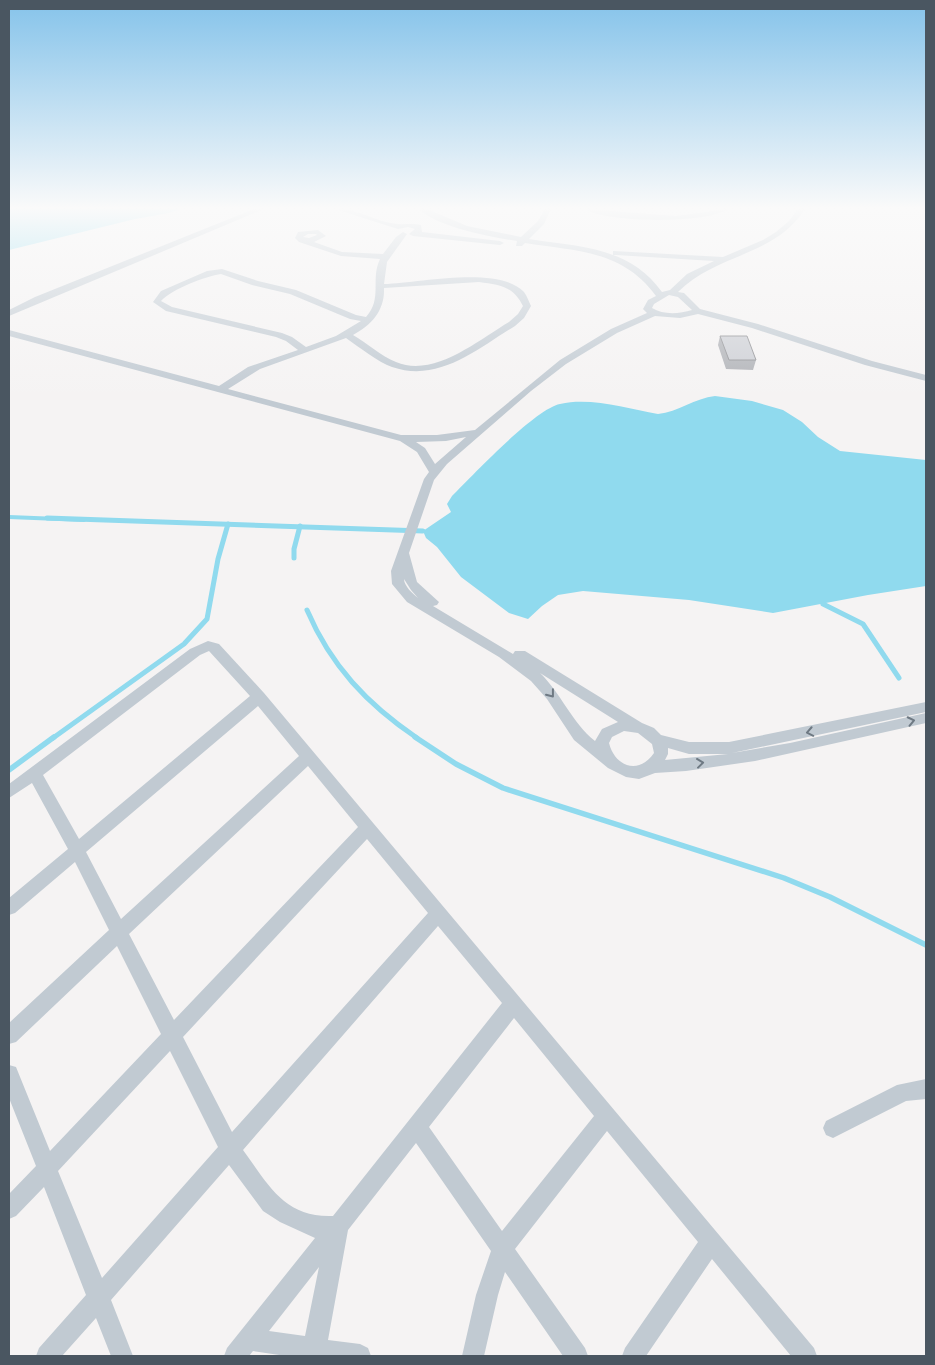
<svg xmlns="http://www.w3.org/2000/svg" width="935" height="1365" font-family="'Open Sans',sans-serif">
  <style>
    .water { fill: #90daee }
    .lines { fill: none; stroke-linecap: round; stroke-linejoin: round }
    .stream-far2 { stroke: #90daee; stroke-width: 4 }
    .stream-far1 { stroke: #90daee; stroke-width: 5 }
    .stream { stroke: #90daee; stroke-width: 5.5 }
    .street { fill: #c1cad2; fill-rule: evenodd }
    .wall { fill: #b0b2b7 }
    .building { fill: #cdcfd5; stroke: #909195 }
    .oneway { stroke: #6e7983 }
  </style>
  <rect width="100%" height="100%" fill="#f5f3f3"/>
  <g class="water">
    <polygon points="9,209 180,209 169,213 135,219 9,250"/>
    <path d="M715,396L752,401L783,410L802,422L818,437L840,451L926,460V586L868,595L773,613L689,600L583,591L558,595L542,606L528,619L509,613L461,577L437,547L426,538L423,531L451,512L447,504L452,496C473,475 535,409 560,404C592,397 627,409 658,414C678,412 695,398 715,396Z"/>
  </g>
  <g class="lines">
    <polyline class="stream-far2" points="9,517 84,520"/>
    <g class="stream-far1">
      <polyline points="47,518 423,531"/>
      <polyline points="294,558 294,549 300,526"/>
      <polyline points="823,604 863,624 899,678"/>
      <path d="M307,610C331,666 367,704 417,738"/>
      <polyline points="53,738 184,644 207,619 218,559 228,524"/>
    </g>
    <g class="stream">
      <polyline points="415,737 456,764 503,788 784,878 830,897 926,945"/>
      <polyline points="9,770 54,737"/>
    </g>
    <g class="street">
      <polygon points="254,209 264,209 9,316 9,310 35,297"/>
      <path d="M335,209C357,208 376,222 397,224C405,225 411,223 421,225L422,232L500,241L504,243L500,245L413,236L409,234L415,229L408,227L398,229Z"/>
      <path d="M419,209H427L467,226L521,237L538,221L545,209H551L544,224L529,239C579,247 629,246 662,292L670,290L687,274L714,261L616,255H613V251L723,257L763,240L776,232L789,221L798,209H805C774,257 717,253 678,292L684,293L700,309L758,324L872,361L926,375V381L865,365L752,328L698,314L680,318L655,316L617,333L566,364L531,391L447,464L434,480L409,553L417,582L439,602L437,605L433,606L513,654L515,651H525L642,723L654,728L661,735L689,742H729L926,702V712L732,753L790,743L926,713V723L755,761L686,771L655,773L639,779L626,777L608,768L574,740L547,699L531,681L499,657L407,602L392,584L391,571L424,479L429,472L417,452L400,441L9,336V330L219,386L248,367L298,350L286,341L276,337L166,311L153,302L161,291L207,271L222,269L258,281L296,290L356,315L366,317C383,298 370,280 380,259L341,256L299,242L295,238L298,232L318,230L326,236L314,242L342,252L383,254L396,237L403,232L407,234L387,262L384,284C419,283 499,265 524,292C527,296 529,302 531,306L524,318L515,326C477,349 439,383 392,367C378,362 359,347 346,338L260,369L228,389L401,435H437L475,430L560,360L611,329L647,313L643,309L648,300L656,296C623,250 575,251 525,243L522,246H516L517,241C491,237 437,227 419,209ZM308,234H316L317,235L309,238L303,237ZM221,274L252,285L290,294L350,319L361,321L336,336L306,347L292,337L282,333L172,307L161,301C172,289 206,276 221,274ZM479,282C500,285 513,286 523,306L518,314L509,322C477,341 434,378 396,362C381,356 367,343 353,335C372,325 385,310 384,288ZM669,295L678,297L692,310C679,314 663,315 652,308L654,304ZM466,437L435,464L425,448L416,442L446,441ZM404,579L411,590L418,598C413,594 404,586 404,579ZM540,673L618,722L602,729L595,741C572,723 561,693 540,673ZM624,731L638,733L652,744L654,753C639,775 615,767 609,743L612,737ZM668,748L689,754H728L665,760L668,754Z"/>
      <path d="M585,209L676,216L728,209C707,224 606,223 585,209Z"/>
      <path d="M208,641L219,644L264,693L814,1348L817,1356H791L712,1259L646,1356H622L625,1348L698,1242L607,1131L515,1249L585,1348L588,1356H563L505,1272L498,1295L484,1356H462L476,1295L491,1251L416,1143L348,1230L328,1340L360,1344L368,1348L371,1356H286L253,1351L249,1356H224L227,1348L315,1238L280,1222L263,1211L229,1165L111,1300L133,1356H111L96,1318L62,1356H36L39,1348L86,1295L44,1187L16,1216L9,1219V1194L36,1166L9,1098V1065L16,1067L50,1151L161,1034L117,946L16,1042L9,1044V1023L109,930L75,862L15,913L9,915V898L68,849L32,783L9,798V784L190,649ZM209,651L250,696L79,839L43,775L200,655ZM258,706L299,756L121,919L86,852ZM308,766L358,827L174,1020L129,934ZM367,839L428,913L232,1132L183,1037ZM438,926L502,1003L333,1216C284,1218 268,1184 243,1150ZM514,1018L594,1116L502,1231L429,1127ZM170,1051L218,1147L102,1278L58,1171ZM319,1267L305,1336L269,1331Z"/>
      <polygon points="926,1079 926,1099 906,1101 833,1138 826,1135 823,1128 826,1121 897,1085"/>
    </g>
  </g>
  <polygon class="wall" points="720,336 756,360 753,370 726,369 718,345"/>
  <polygon class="building" points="720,336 747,336 756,360 729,360"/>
  <defs><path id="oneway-chevron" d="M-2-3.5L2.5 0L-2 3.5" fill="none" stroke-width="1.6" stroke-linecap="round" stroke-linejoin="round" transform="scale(1.25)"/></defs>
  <g class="oneway">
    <use href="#oneway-chevron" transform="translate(551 694) rotate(52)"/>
    <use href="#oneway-chevron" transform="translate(911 721) rotate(-12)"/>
    <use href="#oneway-chevron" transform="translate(810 732) rotate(169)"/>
    <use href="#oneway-chevron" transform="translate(700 763) rotate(-7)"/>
  </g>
  <linearGradient id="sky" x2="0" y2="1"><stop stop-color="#85c3ea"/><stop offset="0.52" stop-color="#fafafa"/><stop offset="1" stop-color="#fafafa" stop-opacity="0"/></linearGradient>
  <rect width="935" height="400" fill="url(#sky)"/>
  <rect width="935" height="1365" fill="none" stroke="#4a5661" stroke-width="20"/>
</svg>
